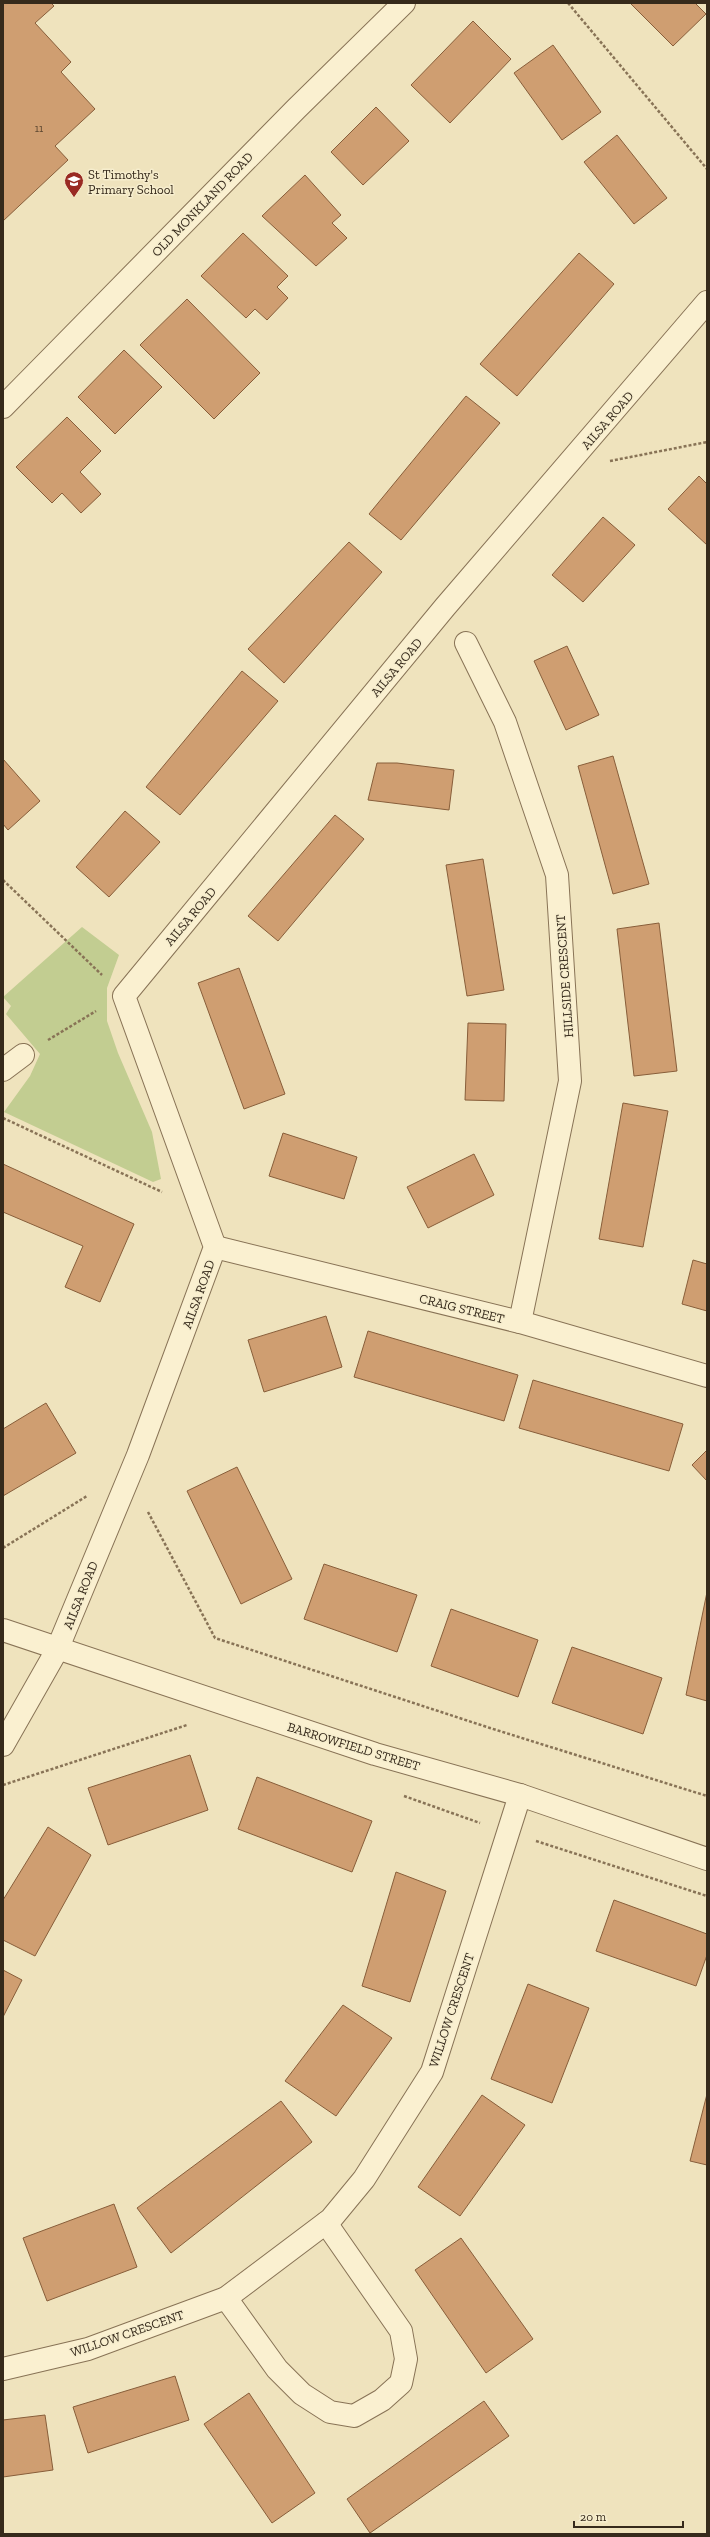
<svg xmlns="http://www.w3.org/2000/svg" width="710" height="2537" font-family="'Zilla Slab',serif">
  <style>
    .green { fill: #c2cd91 }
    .building { fill: #cf9e71; stroke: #885e3a }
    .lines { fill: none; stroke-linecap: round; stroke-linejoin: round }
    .minor-casing { stroke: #887356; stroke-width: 24 }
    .tertiary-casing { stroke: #887356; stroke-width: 24 }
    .path { stroke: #887356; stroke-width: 2.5; stroke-dasharray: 3 2; stroke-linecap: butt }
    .minor { stroke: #faf0d0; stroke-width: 22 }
    .tertiary { stroke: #faf0d0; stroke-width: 22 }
    .labels { text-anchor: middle; stroke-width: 3; stroke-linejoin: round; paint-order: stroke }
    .number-label { font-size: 11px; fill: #5c4730 }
    .poi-label { font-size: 13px; fill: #362a1b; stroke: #f6edcd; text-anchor: start }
    .street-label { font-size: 13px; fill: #362a1b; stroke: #f6edcd }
  </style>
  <rect width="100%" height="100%" fill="#efe3bd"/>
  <polygon class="green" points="82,927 119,955 107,988 107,1021 118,1053 152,1132 161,1179 153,1182 4,1112 30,1076 40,1054 6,1014 11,1006 3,997"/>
  <g class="building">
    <polygon points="3,3 51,3 54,6 35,23 71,62 61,72 95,109 55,146 68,160 3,221"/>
    <polygon points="630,3 695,3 706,14 673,46"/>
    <polygon points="473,21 511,59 450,123 411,85"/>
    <polygon points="553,45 601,112 562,140 514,73"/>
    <polygon points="376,107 409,141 363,185 331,152"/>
    <polygon points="617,135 667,198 634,224 584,162"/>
    <polygon points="305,175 341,215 332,223 347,238 316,266 262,216"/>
    <polygon points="243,233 288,276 277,287 288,298 267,320 255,309 246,318 201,276"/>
    <polygon points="579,253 614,284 517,396 480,364"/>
    <polygon points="187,299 260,373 214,419 140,345"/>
    <polygon points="124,350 162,387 115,434 78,397"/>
    <polygon points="466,396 500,423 401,540 369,514"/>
    <polygon points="67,417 101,451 80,472 101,494 81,513 62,493 52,503 16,467"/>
    <polygon points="699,476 707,484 707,545 668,509"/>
    <polygon points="603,517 635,545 583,602 552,575"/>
    <polygon points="349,542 382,572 284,683 248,649"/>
    <polygon points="567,646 599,715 566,730 534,661"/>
    <polygon points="242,671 278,701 180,815 146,787"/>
    <polygon points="613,756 649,884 613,894 578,766"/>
    <polygon points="3,759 40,801 8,830 3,824"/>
    <polygon points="377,763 397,763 454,770 449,810 368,800"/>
    <polygon points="125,811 160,842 109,897 76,867"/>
    <polygon points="335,815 364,839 278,941 248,916"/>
    <polygon points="483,859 504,990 467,996 446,865"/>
    <polygon points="659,923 677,1071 634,1076 617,929"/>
    <polygon points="239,968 285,1094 244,1109 198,983"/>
    <polygon points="468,1023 506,1024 504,1101 465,1100"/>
    <polygon points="623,1103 668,1111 643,1247 599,1239"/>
    <polygon points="283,1133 357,1157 344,1199 269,1176"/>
    <polygon points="474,1154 494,1195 428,1228 407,1187"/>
    <polygon points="3,1164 134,1224 100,1302 65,1287 83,1246 3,1212"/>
    <polygon points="693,1260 707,1264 707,1311 682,1304"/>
    <polygon points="326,1316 342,1367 264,1392 248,1340"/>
    <polygon points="368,1331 518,1375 504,1421 354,1377"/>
    <polygon points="533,1380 683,1424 669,1471 519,1428"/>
    <polygon points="46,1403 76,1453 3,1496 3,1429"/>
    <polygon points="707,1450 707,1481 692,1465"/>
    <polygon points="237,1467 292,1579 241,1604 187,1491"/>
    <polygon points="324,1564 417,1595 397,1652 304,1619"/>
    <polygon points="707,1592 707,1701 686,1695"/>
    <polygon points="451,1609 538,1640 518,1697 431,1666"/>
    <polygon points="572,1647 662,1678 643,1734 552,1703"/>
    <polygon points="190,1755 208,1810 108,1845 88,1788"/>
    <polygon points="257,1777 372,1821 352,1872 238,1829"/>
    <polygon points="48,1827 91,1855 35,1956 3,1940 3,1900"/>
    <polygon points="396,1872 446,1891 410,2002 362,1986"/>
    <polygon points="614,1900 707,1934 707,1955 696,1986 596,1951"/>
    <polygon points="3,1970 22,1980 3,2017"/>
    <polygon points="528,1984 589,2008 552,2103 491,2079"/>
    <polygon points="343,2005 392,2038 336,2116 285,2081"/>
    <polygon points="707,2094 707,2165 690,2161"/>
    <polygon points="482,2095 525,2125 460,2216 418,2187"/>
    <polygon points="281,2101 312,2142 171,2253 137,2208"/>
    <polygon points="114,2204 137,2267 47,2301 23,2238"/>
    <polygon points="461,2238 533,2339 486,2373 415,2270"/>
    <polygon points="175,2376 189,2420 88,2453 73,2407"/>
    <polygon points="249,2393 315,2493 272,2523 204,2424"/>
    <polygon points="484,2401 509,2436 370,2533 347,2499"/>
    <polygon points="45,2415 53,2470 3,2477 3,2420"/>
  </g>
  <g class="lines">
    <defs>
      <g id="minor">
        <polyline points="466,643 505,722 557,875 570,1081 520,1322"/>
        <polyline points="3,1070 23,1055"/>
        <polyline points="215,1247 520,1322 707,1376"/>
        <polyline points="3,1630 375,1754 520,1795 707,1859"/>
        <polyline points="3,1745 57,1650 138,1455 215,1247 124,996 445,607 707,302"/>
        <polyline points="226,2298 277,2369 302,2394 330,2412 354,2416 382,2400 401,2383 406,2359 401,2331 326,2223"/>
        <polyline points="3,2369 88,2349 226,2298 331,2219 364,2179 432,2072 520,1795"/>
      </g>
      <polyline id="tertiary" points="3,407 296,109 404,3"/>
    </defs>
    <use href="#minor" class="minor-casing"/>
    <use href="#tertiary" class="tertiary-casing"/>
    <g class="path">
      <polyline points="568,3 707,169"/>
      <polyline points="610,461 707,442"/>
      <polyline points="3,880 102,975"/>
      <polyline points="48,1040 96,1011"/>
      <polyline points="3,1118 162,1192"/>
      <polyline points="148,1512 215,1638 490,1728 707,1796"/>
      <polyline points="3,1548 87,1496"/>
      <polyline points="3,1785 187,1725"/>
      <polyline points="404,1796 480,1823"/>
      <polyline points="536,1841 707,1896"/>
    </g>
    <use href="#minor" class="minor"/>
    <use href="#tertiary" class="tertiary"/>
  </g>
  <defs>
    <symbol id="school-pin" viewBox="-11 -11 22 30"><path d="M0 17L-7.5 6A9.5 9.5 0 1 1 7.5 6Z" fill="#992a23" stroke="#f6edcd"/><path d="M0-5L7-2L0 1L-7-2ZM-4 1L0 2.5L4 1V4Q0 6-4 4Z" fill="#fff"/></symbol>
  </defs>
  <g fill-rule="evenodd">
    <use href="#school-pin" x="63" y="170" width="22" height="30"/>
  </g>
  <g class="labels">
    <g class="number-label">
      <text x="39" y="132">11</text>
    </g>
    <g class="poi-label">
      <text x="88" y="179">St Timothy's<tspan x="88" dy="15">Primary School</tspan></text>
    </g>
    <g class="street-label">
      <text transform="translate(202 204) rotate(-46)" y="5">OLD MONKLAND ROAD</text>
      <text transform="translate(607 420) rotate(-49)" y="5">AILSA ROAD</text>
      <text transform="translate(396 667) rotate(-50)" y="5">AILSA ROAD</text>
      <text transform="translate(190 916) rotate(-50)" y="5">AILSA ROAD</text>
      <text transform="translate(564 976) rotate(-94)" y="5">HILLSIDE CRESCENT</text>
      <text transform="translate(198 1294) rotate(-70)" y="5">AILSA ROAD</text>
      <text transform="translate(462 1308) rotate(14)" y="5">CRAIG STREET</text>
      <text transform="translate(80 1595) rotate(-68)" y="5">AILSA ROAD</text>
      <text transform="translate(354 1746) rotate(17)" y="5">BARROWFIELD STREET</text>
      <text transform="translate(451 2010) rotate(-72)" y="5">WILLOW CRESCENT</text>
      <text transform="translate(127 2333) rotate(-19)" y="5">WILLOW CRESCENT</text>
    </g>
  </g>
  <rect width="710" height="2537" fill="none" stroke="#362a1b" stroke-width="8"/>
  <path d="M574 2521v6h109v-6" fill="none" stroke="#362a1b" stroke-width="2"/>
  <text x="580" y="2521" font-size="12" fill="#362a1b" stroke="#f6edcd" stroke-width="3" paint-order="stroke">20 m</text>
</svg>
